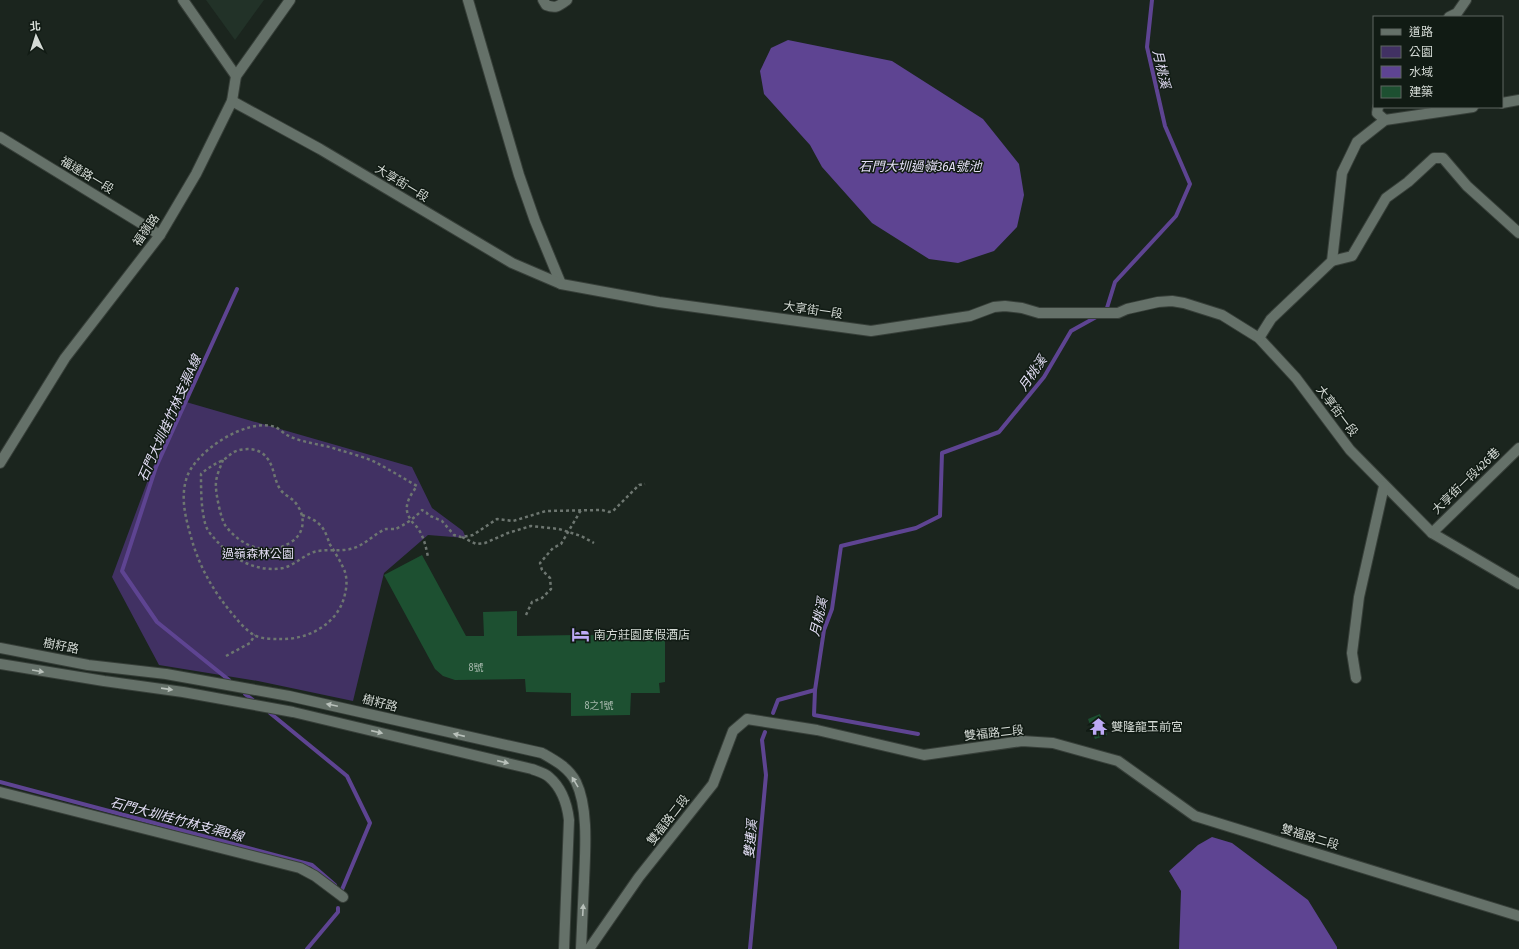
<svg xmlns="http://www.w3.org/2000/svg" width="1519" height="949" font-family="'Fira Sans Condensed','Noto Sans TC',sans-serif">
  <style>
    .built { fill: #223228 }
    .green { fill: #413163 }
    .water { fill: #5e4492 }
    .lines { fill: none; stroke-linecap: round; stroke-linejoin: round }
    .stream { stroke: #5e4492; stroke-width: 4 }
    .building { fill: #1d5031 }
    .minor-casing { stroke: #373f39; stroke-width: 12 }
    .path { stroke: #6d7670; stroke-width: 2.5; stroke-dasharray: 3 3; stroke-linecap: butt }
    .minor { stroke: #657169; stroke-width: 10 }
    .oneway { fill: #b8c0ba }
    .labels { text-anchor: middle; stroke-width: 3; stroke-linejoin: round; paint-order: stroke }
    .number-label { font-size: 10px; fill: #a6b8ac }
    .street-label { font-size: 12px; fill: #d4dad5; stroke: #111b14 }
    .park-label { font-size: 12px; fill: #e1dbf2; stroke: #111b14 }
    .poi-label { font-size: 12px; fill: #d4dad5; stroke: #111b14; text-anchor: start }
    .water-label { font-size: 13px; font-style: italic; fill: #e3def5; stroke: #111b14 }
  </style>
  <rect width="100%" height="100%" fill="#1b251e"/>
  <polygon class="built" points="206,0 264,0 235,40"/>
  <polygon class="green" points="186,402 412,467 432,508 463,531 466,538 428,535 384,573 353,701 258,681 159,665 112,577 152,469"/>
  <g class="water">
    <polygon points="788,40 892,61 983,119 1019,164 1024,195 1017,227 994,251 958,263 929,259 872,223 822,167 810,145 764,94 760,71 771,48"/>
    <polygon points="1212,837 1232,843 1308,900 1337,947 1337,949 1179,949 1181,891 1169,871 1198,845"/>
  </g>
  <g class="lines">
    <g class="stream">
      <polyline points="1104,312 1106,311 1115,282 1176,216 1190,184 1165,126 1147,47 1152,0"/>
      <polyline points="229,680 157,622 122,571 156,467 237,289"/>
      <polyline points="245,694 253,700"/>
      <polyline points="270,713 347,776 370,823 341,892"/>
      <polyline points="773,713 778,700 815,690"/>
      <polyline points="918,734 814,715 815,690 824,630 832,609 841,546 916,528 940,516 942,453 999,432 1044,377 1071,331 1098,316"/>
      <polyline points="0,782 312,865 335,885"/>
      <polyline points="307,949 338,912 338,908"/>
      <polyline points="750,949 766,775 762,740 765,732"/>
    </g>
  </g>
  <g class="building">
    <polygon points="422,555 466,636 484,636 483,612 517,611 517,636 577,635 665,636 665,682 659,683 660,693 631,693 630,715 571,716 571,693 526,692 525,679 455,680 443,676 435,669 384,575"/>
    <polygon points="1100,714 1107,735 1095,739 1088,719"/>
  </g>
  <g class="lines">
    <defs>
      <g id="minor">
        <polyline points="183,0 236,76"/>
        <polyline points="468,0 519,175 535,221 561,284"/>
        <path d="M543,0L546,5C556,9 559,6 567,0"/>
        <polyline points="1449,17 1457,13 1466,0"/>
        <polyline points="232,101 320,149 512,263 561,284 659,302 871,331 970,316 994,307 1005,306 1022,308 1039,313 1118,313 1127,309 1158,302 1172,301 1184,303 1222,315 1259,338 1296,378 1350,450 1432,533 1519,584"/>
        <polyline points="1502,103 1519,100"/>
        <polyline points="1378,107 1377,113 1385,120"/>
        <polyline points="0,137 160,235"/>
        <polyline points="1332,261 1352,256 1386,198 1408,182 1434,158 1443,158 1467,186 1519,233"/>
        <polyline points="1259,338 1271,319 1332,261 1342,173 1357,142 1385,120 1473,107"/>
        <polyline points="0,463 65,358 160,235 196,174 232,101 236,76 290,0"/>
        <polyline points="1432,533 1519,448"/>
        <path d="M0,648L88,665L166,674L289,696L542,753C556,761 569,768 576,782C589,809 585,853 584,882C583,904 582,927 581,949"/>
        <path d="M0,664L104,681L183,692L293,712L532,769C537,771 545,773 549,777C562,788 567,803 569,820L564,949"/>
        <polyline points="1356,678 1352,653 1359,597 1384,486"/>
        <polyline points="0,792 300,868 315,876 343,897"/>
        <polyline points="589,949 639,877 713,784 733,731 747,719 817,730 924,755 1022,741 1053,743 1118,761 1195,816 1519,916"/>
      </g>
    </defs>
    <use href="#minor" class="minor-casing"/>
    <g class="path">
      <path d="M223,460C220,468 215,478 216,487C216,495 221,519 225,525C240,546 268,558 291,542C306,533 306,514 294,501C290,497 283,494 280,489C274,480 274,466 267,458C260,448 245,447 234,452C229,455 226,459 221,461C213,465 208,468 201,474C201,490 201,507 205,523C206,528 210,534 214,538C231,558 256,573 283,568C296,565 305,553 318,551C330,549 343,552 354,548C366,544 375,533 386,529C388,529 392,529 395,529C402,527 417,516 422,510L427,513L428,515L442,521L454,535L461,537L473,535L497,519L513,521L546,511L602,510L609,512L613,511L639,485L645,484"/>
      <path d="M302,515C314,519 323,524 327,537C329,541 329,544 331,546C336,554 342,564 345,572C348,582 346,592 343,601C334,626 306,640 280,639C272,639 261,639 254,635C247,631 240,623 235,617C216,595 202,572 193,544C187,523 180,501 186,480C193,452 247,417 275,427C280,429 284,434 289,436C303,443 321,444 336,449C349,453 365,457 377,463C390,470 403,478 417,486C409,497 402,508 411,520C413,524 417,526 419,530C424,538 426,547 428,557"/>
      <polyline points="462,537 476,544 485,543 508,533 531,526 559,529 581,536 594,543"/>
      <polyline points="526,615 532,602 542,598 551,589 550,578 542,570 540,563 553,548 561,544 581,510"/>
      <polyline points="226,656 250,643 255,635"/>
    </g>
    <use href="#minor" class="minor"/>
  </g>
  <defs><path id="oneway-solid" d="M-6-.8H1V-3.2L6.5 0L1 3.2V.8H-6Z"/></defs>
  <g class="oneway">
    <use href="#oneway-solid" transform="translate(38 671) rotate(10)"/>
    <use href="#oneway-solid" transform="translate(167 689) rotate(8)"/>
    <use href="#oneway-solid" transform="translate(332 705) rotate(-168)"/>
    <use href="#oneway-solid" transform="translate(377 732) rotate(13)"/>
    <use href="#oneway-solid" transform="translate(459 735) rotate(-167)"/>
    <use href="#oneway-solid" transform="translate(503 762) rotate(13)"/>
    <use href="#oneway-solid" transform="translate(575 782) rotate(-121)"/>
    <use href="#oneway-solid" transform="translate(583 910) rotate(-87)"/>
  </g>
  <defs>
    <symbol id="hotel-bare" viewBox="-9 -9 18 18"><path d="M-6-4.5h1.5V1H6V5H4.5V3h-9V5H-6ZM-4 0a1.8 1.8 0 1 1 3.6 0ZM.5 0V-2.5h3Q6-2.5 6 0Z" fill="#bda9f5" stroke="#111b14" stroke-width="2.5" paint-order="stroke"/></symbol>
    <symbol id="temple-bare" viewBox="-9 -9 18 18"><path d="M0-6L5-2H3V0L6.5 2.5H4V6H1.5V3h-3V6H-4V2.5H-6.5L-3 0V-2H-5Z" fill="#bda9f5" stroke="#111b14" stroke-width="2.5" paint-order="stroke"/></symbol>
  </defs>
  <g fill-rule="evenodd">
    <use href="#hotel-bare" x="568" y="622" width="25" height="25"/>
    <use href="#temple-bare" x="1086" y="714" width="25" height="25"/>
  </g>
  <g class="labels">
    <g class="number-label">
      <text x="476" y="671">8號</text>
      <text x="599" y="709">8之1號</text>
    </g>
    <g class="street-label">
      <text transform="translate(87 175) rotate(31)" y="4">福達路一段</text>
      <text transform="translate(402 183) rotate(31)" y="4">大享街一段</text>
      <text transform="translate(146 230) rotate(-55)" y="4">福嶺路</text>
      <text transform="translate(813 310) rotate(8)" y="4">大享街一段</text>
      <text transform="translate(1337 411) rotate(53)" y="4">大享街一段</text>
      <text transform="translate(1466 481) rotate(-44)" y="4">大享街一段426巷</text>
      <text transform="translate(61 646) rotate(11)" y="4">樹籽路</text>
      <text transform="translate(380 703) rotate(14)" y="4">樹籽路</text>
      <text transform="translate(994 733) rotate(-6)" y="4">雙福路二段</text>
      <text transform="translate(668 820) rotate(-52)" y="4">雙福路二段</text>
      <text transform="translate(1310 837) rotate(17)" y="4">雙福路二段</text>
    </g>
    <g class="park-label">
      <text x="258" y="558">過嶺森林公園</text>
    </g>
    <g class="poi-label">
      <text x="594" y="639">南方莊園度假酒店</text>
      <text x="1111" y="731">雙隆龍玉前宮</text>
    </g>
    <g class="water-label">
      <text transform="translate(1162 69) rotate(77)" y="5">月桃溪</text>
      <text x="920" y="171">石門大圳過嶺36A號池</text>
      <text transform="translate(1032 373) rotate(-55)" y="5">月桃溪</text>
      <text transform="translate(169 418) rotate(-66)" y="5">石門大圳桂竹林支渠A線</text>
      <text transform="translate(818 617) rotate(-77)" y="5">月桃溪</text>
      <text transform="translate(177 819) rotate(15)" y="5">石門大圳桂竹林支渠B線</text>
      <text transform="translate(750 839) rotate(-85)" y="5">雙連溪</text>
    </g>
  </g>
  <rect x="1373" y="16" width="130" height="92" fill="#111b14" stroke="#5f6761"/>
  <rect x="1381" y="29" width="20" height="6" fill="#657169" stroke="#5f6761"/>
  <text x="1409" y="36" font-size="12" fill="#d4dad5">道路</text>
  <rect x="1381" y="46" width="20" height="12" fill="#413163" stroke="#5f6761"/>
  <text x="1409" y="56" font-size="12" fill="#d4dad5">公園</text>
  <rect x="1381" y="66" width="20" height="12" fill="#5e4492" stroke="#5f6761"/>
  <text x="1409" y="76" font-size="12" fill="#d4dad5">水域</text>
  <rect x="1381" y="86" width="20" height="12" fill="#1d5031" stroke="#5f6761"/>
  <text x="1409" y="96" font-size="12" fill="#d4dad5">建築</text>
  <g transform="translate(36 36) rotate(356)" stroke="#111b14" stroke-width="3" paint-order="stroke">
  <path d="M0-3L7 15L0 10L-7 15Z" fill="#d4dad5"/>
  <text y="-6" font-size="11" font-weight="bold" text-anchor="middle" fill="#d4dad5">北</text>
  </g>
</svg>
